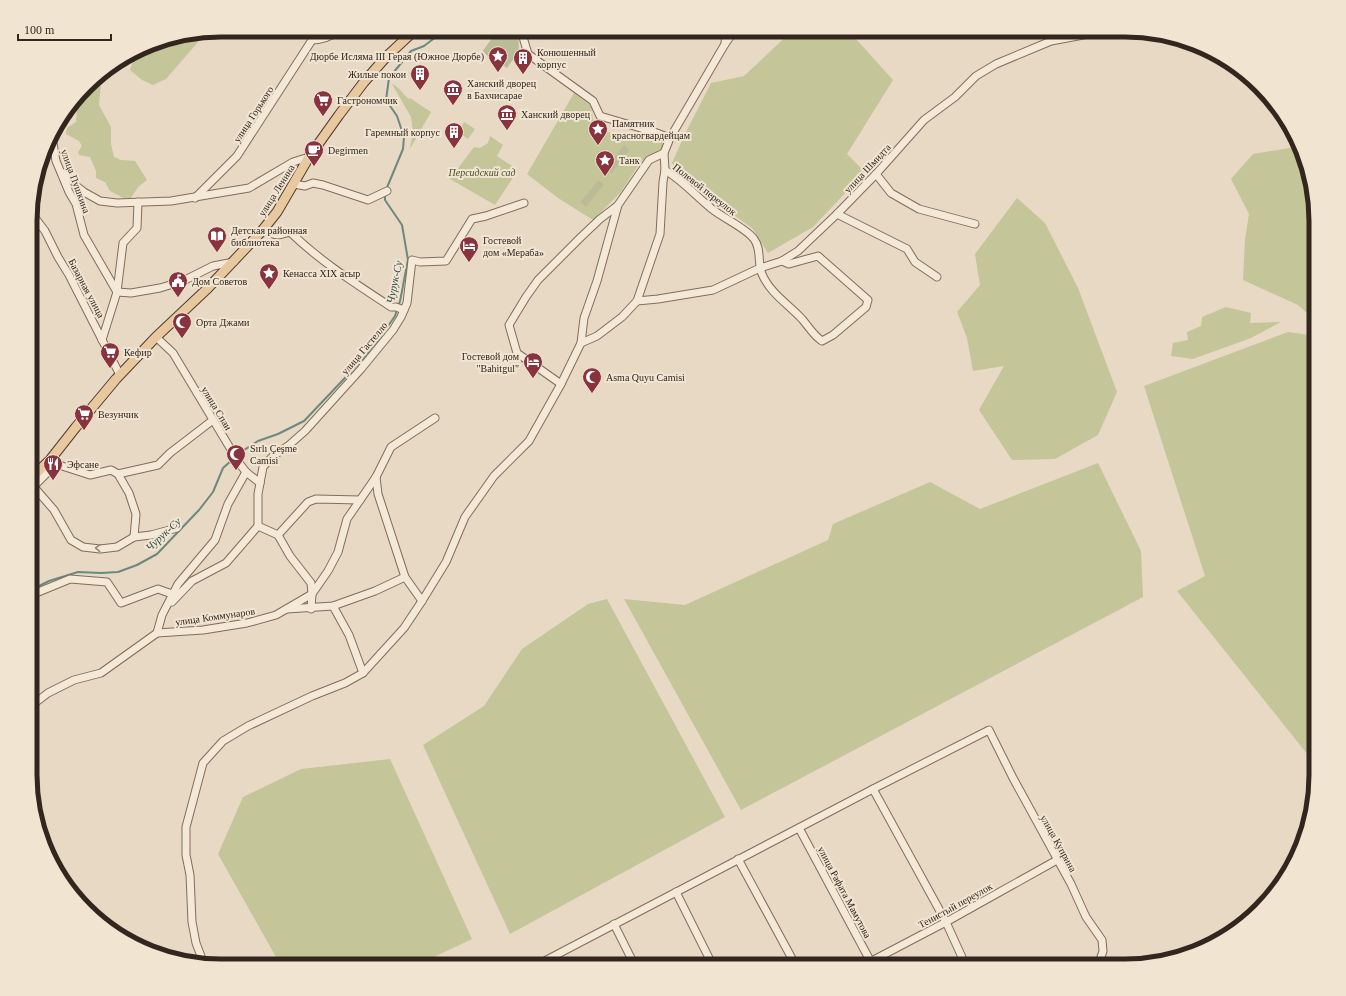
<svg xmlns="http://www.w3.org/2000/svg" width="1346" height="996" font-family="'Times New Roman',serif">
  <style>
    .green { fill: #c4c599 }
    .cemetery { fill: #babb97 }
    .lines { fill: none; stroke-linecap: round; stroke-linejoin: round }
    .stream { stroke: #6d897f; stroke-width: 2 }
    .minor-casing { stroke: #816c5c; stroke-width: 9 }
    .major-casing { stroke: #4f3b30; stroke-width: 11 }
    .minor { stroke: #f4e8d6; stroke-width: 7 }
    .major { stroke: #e8c99f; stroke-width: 9 }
    .oneway { stroke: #93877a }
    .labels { text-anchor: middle; stroke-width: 4; stroke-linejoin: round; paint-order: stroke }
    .poi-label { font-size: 10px; fill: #32261f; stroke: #f1e5d2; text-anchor: start }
    .street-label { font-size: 10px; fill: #32261f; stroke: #f1e5d2 }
    .park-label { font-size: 10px; font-style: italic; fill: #474c28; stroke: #f1e5d2 }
    .water-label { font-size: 11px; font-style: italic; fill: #30504b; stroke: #f1e5d2 }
    .rim { fill: none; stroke: #32261f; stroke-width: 5 }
  </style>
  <rect width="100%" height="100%" fill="#e8d9c4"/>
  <g class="green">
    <polygon points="793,30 848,30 893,80 847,154 865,172 813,227 768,253 752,228 689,183 672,163 684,136 711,83 744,76"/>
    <polygon points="203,33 198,42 166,79 153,85 142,80 130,70 135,55 160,40"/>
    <polygon points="102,74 99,105 111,127 111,144 114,157 121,160 135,161 147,180 138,187 129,201 110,191 105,182 96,178 96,171 90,157 79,155 78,152 82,146 79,141 66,134 67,128 76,122 78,99 95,77"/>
    <path d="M392,84C400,87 402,94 409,99L410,98L431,112L410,149L413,131L411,117Z"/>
    <polygon points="574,93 591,106 594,128 639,141 645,135 661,139 665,143 659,152 641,161 620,193 593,220 558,198 527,174"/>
    <polygon points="464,122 475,129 468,139 458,132"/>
    <polygon points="490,136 503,145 497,156 518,170 495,205 450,179 474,147 480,148 488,143"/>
    <polygon points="1295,147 1299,148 1316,221 1316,321 1298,305 1243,280 1245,239 1249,214 1231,179 1253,154"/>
    <polygon points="1017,198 1045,223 1078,288 1117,392 1098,435 1055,459 1012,460 979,410 1004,366 973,371 967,338 957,312 980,285 975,254"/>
    <polygon points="1226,307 1251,313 1250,323 1281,322 1251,338 1193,359 1171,356 1173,343 1188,340 1187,332 1201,326 1202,317"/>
    <polygon points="1288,332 1316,336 1316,765 1177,591 1205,576 1144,386"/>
    <polygon points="1098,463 1141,551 1143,597 741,810 624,599 685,605 828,540 833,524 930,482 980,509"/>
    <polygon points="607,599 725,817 510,934 423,745 484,706 522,649 588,604"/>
    <polygon points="390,759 472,939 415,966 281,966 218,854 243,797 301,769"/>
  </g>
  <g class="cemetery">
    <polygon points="498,30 518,30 519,51 507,68 482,52"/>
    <polygon points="624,145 629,150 612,173 606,169"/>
    <polygon points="599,180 604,184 586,207 580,202"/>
  </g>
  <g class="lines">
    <g class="stream">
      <polyline points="386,190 403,149 404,137 397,116 386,100 389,78 411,51 424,46 445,30"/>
      <polyline points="238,454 258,441 278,434 304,421 362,360 379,339 395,316 400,301 408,260 402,225 385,200 385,194"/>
      <polyline points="31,590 49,581 78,572 101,573 118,572 137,565 157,554 199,510 213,492 223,468 232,460"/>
    </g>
    <defs>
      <g id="minor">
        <polyline points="524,30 523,37 528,54 593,101 600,116 654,132 670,138"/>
        <path d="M312,40C322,40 332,36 340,30"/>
        <polyline points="725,44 726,30"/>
        <polyline points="52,137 56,161 69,192 76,204 84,235 117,292 131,293 160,288 183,281 213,266 234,262"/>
        <path d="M665,170C683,181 696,196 712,209C723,218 746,228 754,239C762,250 757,262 762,274C770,293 788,304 802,319C809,327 813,335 822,341L833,335L866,307L868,300L818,256L789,264L782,261"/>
        <polyline points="65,173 70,181 84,192 100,201 117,203 171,201 249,188 293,162 309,157"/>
        <polyline points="876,174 891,193 919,209 975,224"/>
        <polyline points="294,184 305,186 313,183 323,185 368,200 387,191"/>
        <polyline points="195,198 237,156 312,40 314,30"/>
        <polyline points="32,214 45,231 58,257 69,275 120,375"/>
        <polyline points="837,214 907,249 915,262 937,277"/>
        <path d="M264,228C275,237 278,236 290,232C321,262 356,284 391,307H396L404,310"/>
        <polyline points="637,301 658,299 713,290 760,268 782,261 798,251 837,214 876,174 924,120 955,97 976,76 996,64 1051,41 1094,33 1103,30"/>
        <polyline points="156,337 173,353 239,463 246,472 260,483"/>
        <polyline points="102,340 117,292 123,243 137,228 138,202"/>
        <polyline points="581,343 597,336 622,317 637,301 660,234 663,182 665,170 664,153"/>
        <polyline points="561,384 517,353 509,325 526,297 538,280 581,237 600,219 617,206"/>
        <polyline points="50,460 56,464 90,475 111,470 118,474 158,465 170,453 213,420"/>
        <polyline points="118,474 129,493 136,514 134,537"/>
        <polyline points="376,477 378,494 405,577 422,601"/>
        <polyline points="34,487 54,510 71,540 83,547 100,549 117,547 134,537 151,535 177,528"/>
        <polyline points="31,489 56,464"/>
        <polyline points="258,526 258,494 263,467 273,456 288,446 305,431 361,369 393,330 401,317 407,303 412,260 420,262 446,261 472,219 486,216 524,203"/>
        <polyline points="258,526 278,535 290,556 311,583 312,594 311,609"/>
        <polyline points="278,535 308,502 316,499 360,500"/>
        <polyline points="31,595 70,579 107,582 121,603 158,589 172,594"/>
        <polyline points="172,602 192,581 226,563 258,526"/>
        <polyline points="333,606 349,635 363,673"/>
        <polyline points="287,609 333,606 375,591 405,577"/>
        <polyline points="157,633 203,630 247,623 276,615 312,594 328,571 338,552 347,519 376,477 391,447 435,418"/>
        <polyline points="31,706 48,693 74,680 101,673 157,633 162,615 178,584 215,540 228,504 246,472"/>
        <polyline points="873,789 946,922 966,966"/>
        <polyline points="799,828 873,966"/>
        <polyline points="738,859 796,966"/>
        <polyline points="676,892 713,966"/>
        <polyline points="614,924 635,966"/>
        <polyline points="204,964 196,943 192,922 190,875 186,855 186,827 203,763 223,741 248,726 312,696 345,683 363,673 404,628 422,601 446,562 465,517 494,476 529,441 561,384 581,343 584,318 597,281 618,205 649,160 664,153 670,138 725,44 735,30"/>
        <polyline points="535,966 873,789 989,730 1013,778 1071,884 1086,917 1102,940 1103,951 1098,966"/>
        <polyline points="862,966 946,922 1057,860"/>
      </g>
      <polyline id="major" points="31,478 50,460 76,427 116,379 156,337 208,288 261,232 277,212 309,157 339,115 364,82 386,57 415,30"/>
    </defs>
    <use href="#minor" class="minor-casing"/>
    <use href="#major" class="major-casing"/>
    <use href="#minor" class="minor"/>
    <use href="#major" class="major"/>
  </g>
  <defs><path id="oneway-chevron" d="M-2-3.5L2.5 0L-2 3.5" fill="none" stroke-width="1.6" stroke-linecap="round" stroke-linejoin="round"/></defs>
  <use class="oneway" href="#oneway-chevron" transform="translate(98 548) rotate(-177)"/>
  <defs>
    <symbol id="sight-pin" viewBox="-11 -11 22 30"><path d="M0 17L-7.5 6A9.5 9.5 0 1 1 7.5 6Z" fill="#88333d" stroke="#f1e5d2"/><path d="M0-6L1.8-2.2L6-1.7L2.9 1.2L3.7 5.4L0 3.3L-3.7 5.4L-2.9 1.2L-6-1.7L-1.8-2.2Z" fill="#fff"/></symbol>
    <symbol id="building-pin" viewBox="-11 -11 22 30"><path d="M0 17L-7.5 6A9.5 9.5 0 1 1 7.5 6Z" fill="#88333d" stroke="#f1e5d2"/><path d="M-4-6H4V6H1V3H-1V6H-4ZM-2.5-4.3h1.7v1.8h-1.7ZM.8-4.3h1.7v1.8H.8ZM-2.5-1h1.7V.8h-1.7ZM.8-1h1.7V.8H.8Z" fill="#fff"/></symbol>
    <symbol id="museum-pin" viewBox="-11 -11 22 30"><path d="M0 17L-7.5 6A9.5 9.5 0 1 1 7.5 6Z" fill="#88333d" stroke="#f1e5d2"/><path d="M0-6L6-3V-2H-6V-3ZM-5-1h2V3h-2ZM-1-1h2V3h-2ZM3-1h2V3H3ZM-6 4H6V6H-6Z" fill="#fff"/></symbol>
    <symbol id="supermarket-pin" viewBox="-11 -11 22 30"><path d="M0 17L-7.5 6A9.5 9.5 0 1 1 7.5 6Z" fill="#88333d" stroke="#f1e5d2"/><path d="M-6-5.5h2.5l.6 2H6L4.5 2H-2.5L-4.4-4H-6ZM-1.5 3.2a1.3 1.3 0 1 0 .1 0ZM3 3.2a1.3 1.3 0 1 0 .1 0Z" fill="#fff"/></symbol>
    <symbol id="cafe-pin" viewBox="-11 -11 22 30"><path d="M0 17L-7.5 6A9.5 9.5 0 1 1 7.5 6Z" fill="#88333d" stroke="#f1e5d2"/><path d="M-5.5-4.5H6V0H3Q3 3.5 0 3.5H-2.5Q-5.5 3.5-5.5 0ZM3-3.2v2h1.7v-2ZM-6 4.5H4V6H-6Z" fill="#fff"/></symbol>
    <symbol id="library-pin" viewBox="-11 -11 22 30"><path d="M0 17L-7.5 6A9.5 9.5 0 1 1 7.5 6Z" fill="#88333d" stroke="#f1e5d2"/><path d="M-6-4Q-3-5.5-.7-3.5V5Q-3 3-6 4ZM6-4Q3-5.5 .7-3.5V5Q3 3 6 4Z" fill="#fff"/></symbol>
    <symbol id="hotel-pin" viewBox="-11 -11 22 30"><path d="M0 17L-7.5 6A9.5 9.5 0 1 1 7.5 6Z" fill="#88333d" stroke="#f1e5d2"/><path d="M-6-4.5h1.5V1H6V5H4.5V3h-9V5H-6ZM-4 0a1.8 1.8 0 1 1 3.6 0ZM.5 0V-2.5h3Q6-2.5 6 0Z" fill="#fff"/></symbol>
    <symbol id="civic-pin" viewBox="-11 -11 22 30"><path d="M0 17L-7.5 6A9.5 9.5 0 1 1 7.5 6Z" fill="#88333d" stroke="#f1e5d2"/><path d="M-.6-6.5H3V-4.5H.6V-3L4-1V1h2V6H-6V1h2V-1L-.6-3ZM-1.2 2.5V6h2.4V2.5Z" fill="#fff"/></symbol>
    <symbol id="mosque-pin" viewBox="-11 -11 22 30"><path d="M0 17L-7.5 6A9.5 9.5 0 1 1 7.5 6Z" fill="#88333d" stroke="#f1e5d2"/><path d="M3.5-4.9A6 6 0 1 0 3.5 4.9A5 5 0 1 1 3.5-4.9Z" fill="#fff"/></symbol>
    <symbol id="restaurant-pin" viewBox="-11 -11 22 30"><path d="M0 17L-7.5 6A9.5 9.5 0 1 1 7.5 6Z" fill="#88333d" stroke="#f1e5d2"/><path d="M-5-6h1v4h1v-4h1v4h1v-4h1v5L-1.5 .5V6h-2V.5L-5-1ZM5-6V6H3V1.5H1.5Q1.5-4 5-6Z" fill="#fff"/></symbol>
  </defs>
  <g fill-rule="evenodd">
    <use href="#sight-pin" x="487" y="45" width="22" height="30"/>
    <use href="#building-pin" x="512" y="47" width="22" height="30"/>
    <use href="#building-pin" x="409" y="63" width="22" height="30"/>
    <use href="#museum-pin" x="442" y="78" width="22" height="30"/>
    <use href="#supermarket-pin" x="312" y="89" width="22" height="30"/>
    <use href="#museum-pin" x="496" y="103" width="22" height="30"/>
    <use href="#sight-pin" x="587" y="118" width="22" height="30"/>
    <use href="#building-pin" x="443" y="121" width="22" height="30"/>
    <use href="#cafe-pin" x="303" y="139" width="22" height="30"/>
    <use href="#sight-pin" x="594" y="149" width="22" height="30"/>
    <use href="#library-pin" x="206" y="225" width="22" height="30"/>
    <use href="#hotel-pin" x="458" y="235" width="22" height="30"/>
    <use href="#sight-pin" x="258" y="262" width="22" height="30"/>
    <use href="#civic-pin" x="167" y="270" width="22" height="30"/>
    <use href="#mosque-pin" x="171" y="311" width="22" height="30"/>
    <use href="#supermarket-pin" x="99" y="341" width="22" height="30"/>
    <use href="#hotel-pin" x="522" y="351" width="22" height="30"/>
    <use href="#mosque-pin" x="581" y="366" width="22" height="30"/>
    <use href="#supermarket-pin" x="73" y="403" width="22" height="30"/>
    <use href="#mosque-pin" x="225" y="443" width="22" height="30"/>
    <use href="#restaurant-pin" x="42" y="453" width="22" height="30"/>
  </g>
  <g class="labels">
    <g class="poi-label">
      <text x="537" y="56">Конюшенный<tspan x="537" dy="12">корпус</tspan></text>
      <text x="484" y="60" text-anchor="end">Дюрбе Исляма III Герая (Южное Дюрбе)</text>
      <text x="406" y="78" text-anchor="end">Жилые покои</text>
      <text x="467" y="87">Ханский дворец<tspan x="467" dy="12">в Бахчисарае</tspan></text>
      <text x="337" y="104">Гастрономчик</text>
      <text x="521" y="118">Ханский дворец</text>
      <text x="612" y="127">Памятник<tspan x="612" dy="12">красногвардейцам</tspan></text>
      <text x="440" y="136" text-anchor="end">Гаремный корпус</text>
      <text x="328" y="154">Degirmen</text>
      <text x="619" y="164">Танк</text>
      <text x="231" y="234">Детская районная<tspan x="231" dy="12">библиотека</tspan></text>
      <text x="483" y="244">Гостевой<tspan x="483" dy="12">дом «Мераба»</tspan></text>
      <text x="283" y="277">Кенасса XIX асыр</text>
      <text x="192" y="285">Дом Советов</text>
      <text x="196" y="326">Орта Джами</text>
      <text x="124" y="356">Кефир</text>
      <text x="519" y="360" text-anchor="end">Гостевой дом<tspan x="519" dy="12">"Bahitgul"</tspan></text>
      <text x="606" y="381">Asma Quyu Camisi</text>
      <text x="98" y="418">Везунчик</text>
      <text x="250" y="452">Sırlı Çeşme<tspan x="250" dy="12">Camisi</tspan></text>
      <text x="67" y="468">Эфсане</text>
    </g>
    <g class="street-label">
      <text transform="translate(253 114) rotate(-57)" y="4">улица Горького</text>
      <text transform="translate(867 168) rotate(-47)" y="4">улица Шмидта</text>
      <text transform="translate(76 181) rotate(70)" y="4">улица Пушкина</text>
      <text transform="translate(705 189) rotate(38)" y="4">Полевой переулок</text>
      <text transform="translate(276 190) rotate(-58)" y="4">улица Ленина</text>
      <text transform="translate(87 288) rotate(62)" y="4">Базарная улица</text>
      <text transform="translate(364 348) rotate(-50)" y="4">улица Гастелло</text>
      <text transform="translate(217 408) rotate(59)" y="4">улица Спаи</text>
      <text transform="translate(215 616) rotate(-8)" y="4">улица Коммунаров</text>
      <text transform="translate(1059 843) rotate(61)" y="4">улица Куприна</text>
      <text transform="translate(845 892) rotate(62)" y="4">улица Рафата Мамутова</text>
      <text transform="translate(955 905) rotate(-29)" y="4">Тенистый переулок</text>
    </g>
    <g class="park-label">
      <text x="482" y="176">Персидский сад</text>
    </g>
    <g class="water-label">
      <text transform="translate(394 282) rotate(-78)" y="4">Чурук-Су</text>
      <text transform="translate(163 534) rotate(-43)" y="4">Чурук-Су</text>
    </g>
  </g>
  <path d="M0 0H1346V996H0ZM221 37H1125A184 184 0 0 1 1309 221V775A184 184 0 0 1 1125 959H221A184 184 0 0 1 37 775V221A184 184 0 0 1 221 37Z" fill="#f1e5d2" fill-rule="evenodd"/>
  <path class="rim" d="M221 37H1125A184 184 0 0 1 1309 221V775A184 184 0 0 1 1125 959H221A184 184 0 0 1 37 775V221A184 184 0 0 1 221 37Z"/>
  <path d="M18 34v6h93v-6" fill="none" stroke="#32261f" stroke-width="2"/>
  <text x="24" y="34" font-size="12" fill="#32261f" stroke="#f1e5d2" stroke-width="3" paint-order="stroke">100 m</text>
</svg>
